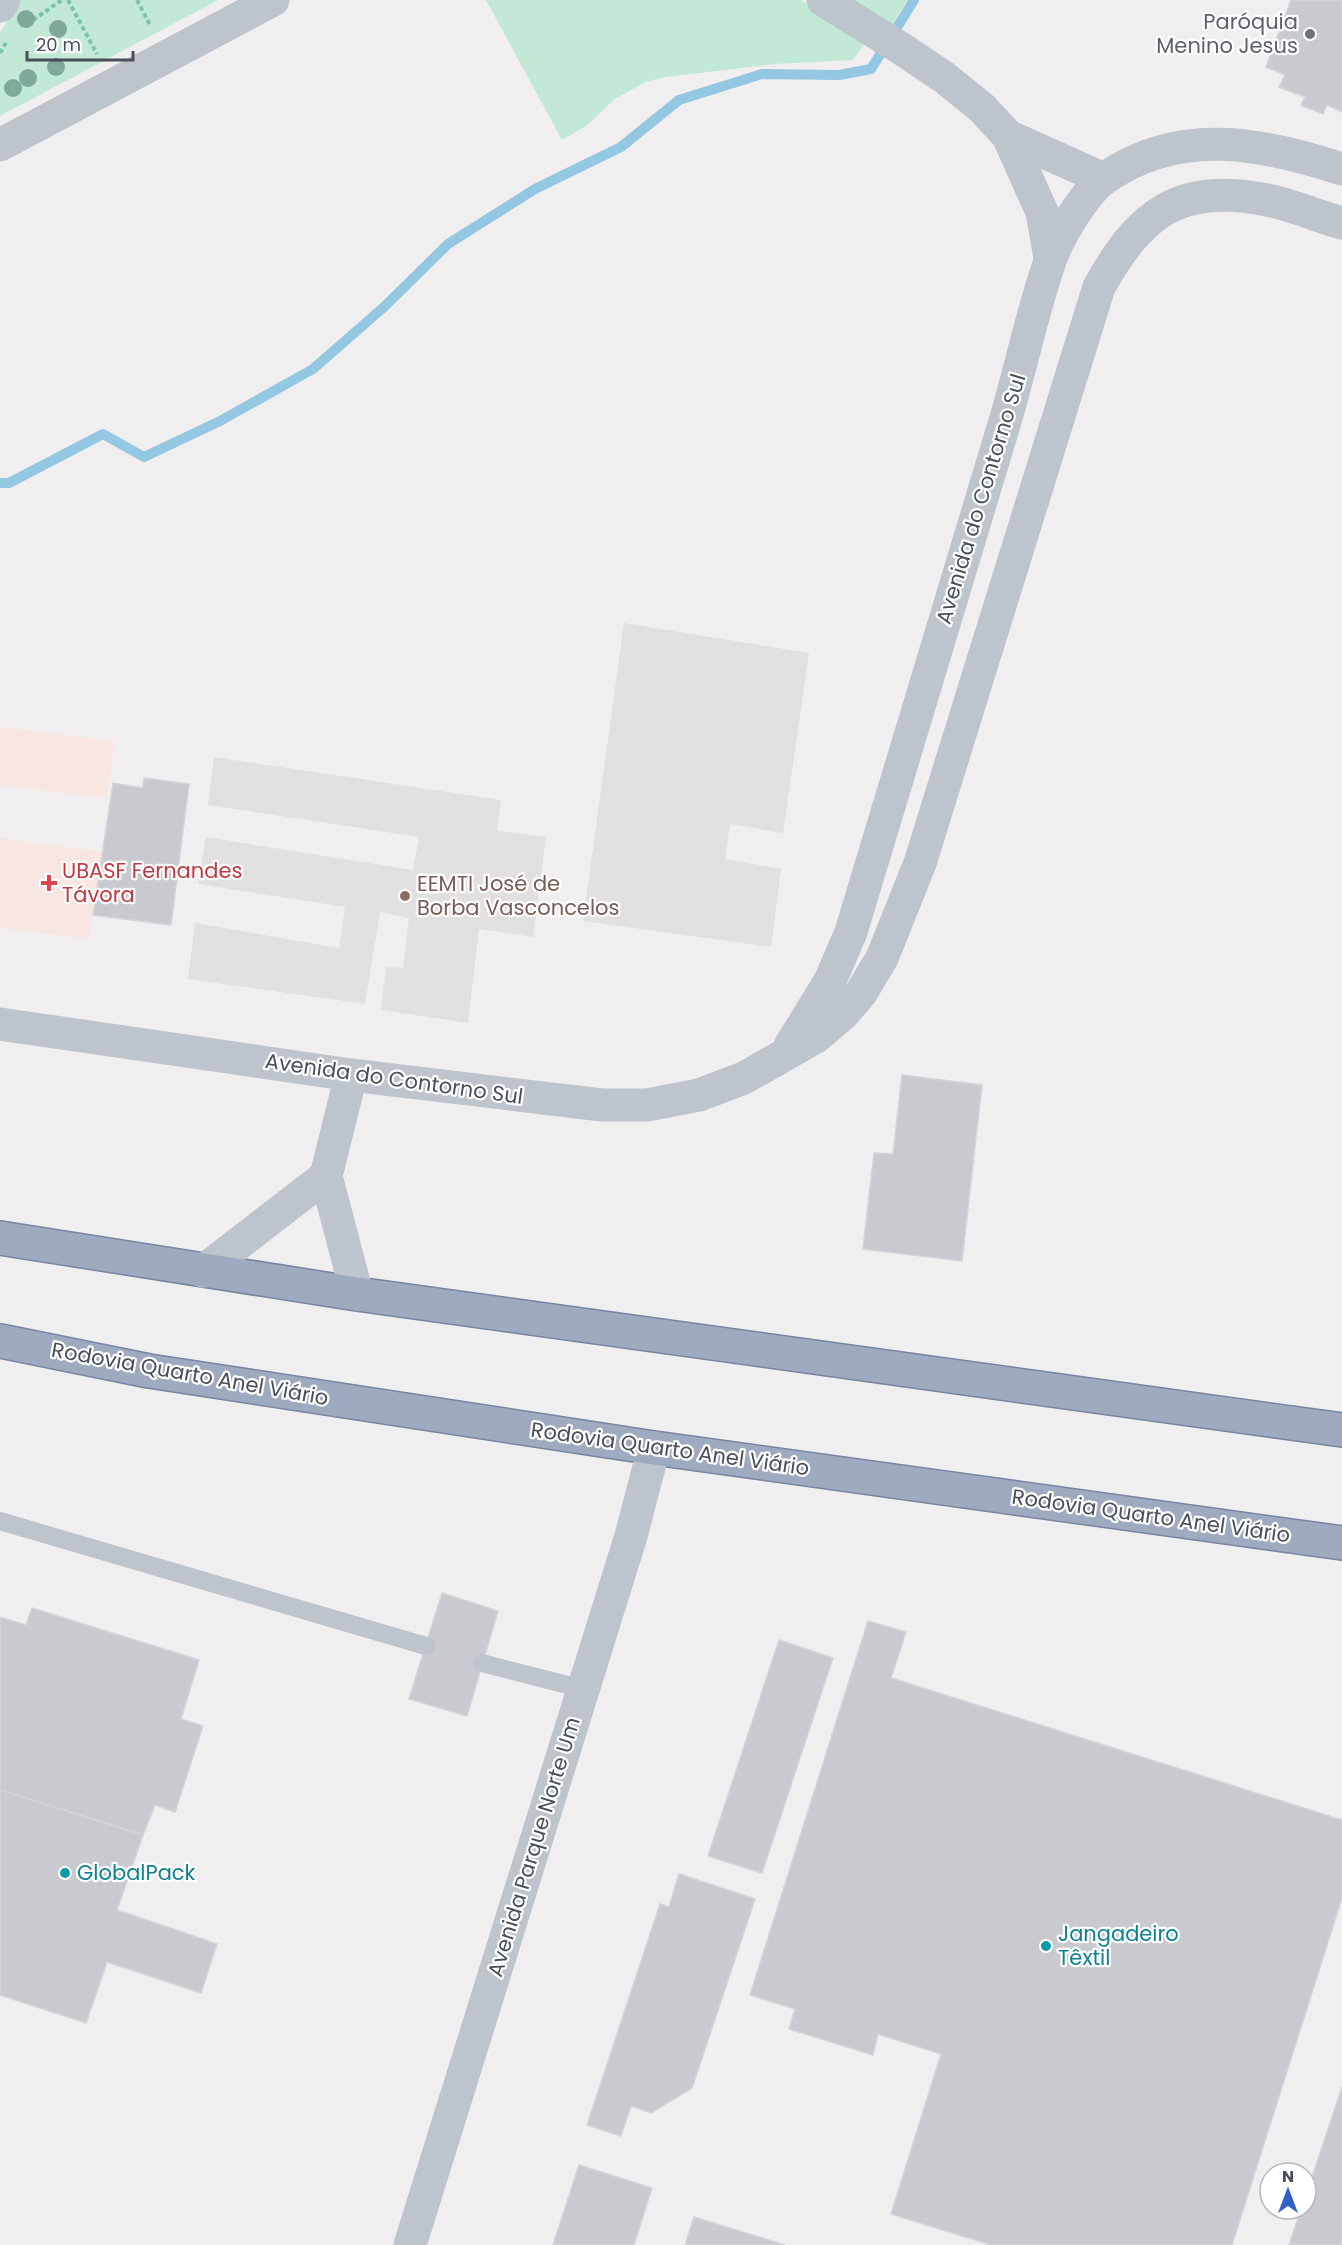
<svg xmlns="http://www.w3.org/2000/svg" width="1342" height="2245" font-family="Poppins,sans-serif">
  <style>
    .education { fill: #e1e0df }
    .medical { fill: #f7e6e1 }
    .green { fill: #c1e9d6 }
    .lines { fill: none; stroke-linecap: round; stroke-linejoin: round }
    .stream { stroke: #94c7e1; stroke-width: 10 }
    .building { fill: #c9cad0; stroke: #d3d4d9; stroke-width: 1.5 }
    .trunk-casing { stroke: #7786a2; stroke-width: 36 }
    .path { stroke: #7ec3a9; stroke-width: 4; stroke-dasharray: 4.5 3; stroke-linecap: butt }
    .service { stroke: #bec4cb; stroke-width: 18 }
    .minor { stroke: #bec4cb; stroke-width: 33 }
    .tertiary { stroke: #bec4cb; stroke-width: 33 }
    .trunk { stroke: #9eaac0; stroke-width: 33 }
    .tree { fill: #7fa999 }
    .worship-dot { fill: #6b7280; stroke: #fff; stroke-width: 2 }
    .health-dot { fill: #e0444e; stroke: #fff; stroke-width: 2 }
    .education-dot { fill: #8d6e63; stroke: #fff; stroke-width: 2 }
    .culture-dot { fill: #0f9aa8; stroke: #fff; stroke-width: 2 }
    .labels { text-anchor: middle; stroke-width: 4.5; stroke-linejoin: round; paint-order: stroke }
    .worship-label { font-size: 21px; fill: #5b616d; stroke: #fff; text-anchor: end }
    .street-label { font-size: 21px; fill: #484f59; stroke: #fff }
    .health-label { font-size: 21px; fill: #be3a42; stroke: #fff; text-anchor: start }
    .education-label { font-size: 21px; fill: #785e54; stroke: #fff; text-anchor: start }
    .culture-label { font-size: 21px; fill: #0d838f; stroke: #fff; text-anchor: start }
  </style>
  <rect width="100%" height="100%" fill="#f0eeee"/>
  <g class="education">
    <polygon points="624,623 809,653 783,833 730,824 725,859 781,869 771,947 583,921"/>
    <polygon points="214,757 501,800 497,831 546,837 533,937 479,929 468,1023 381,1010 386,967 403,968 409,918 380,912 365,1004 188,979 195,923 339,948 345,907 198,884 206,837 413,870 419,837 208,805"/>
  </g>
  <g class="medical">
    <polygon points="0,727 115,741 107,799 0,785"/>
    <polygon points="0,838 103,852 89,939 0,928"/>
  </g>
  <g class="green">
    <polygon points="20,0 218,0 0,116 0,33"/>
    <polygon points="486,0 801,0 866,41 853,60 775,64 666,77 646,82 616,98 586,126 562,140"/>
    <polygon points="849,0 907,0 891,26"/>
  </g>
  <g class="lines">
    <polyline class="stream" points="0,483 9,483 103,434 144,457 220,421 313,369 384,307 448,244 535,189 621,147 679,100 762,74 839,75 871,69 914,0"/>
  </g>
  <g class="building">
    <polygon points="1291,0 1342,0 1342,112 1327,105 1323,114 1301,105 1305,97 1279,87 1285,75 1266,67"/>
    <polygon points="144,778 189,784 171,925 93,915 113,783 143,788"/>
    <polygon points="902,1075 982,1085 962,1261 863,1249 874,1153 893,1154"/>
    <polygon points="442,1593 498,1611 467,1716 409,1699"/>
    <polygon points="32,1608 199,1660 181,1719 203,1726 175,1812 155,1805 143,1835 0,1790 0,1617 26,1625"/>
    <polygon points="868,1621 906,1632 891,1678 1342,1820 1342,1898 1232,2245 991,2245 891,2214 941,2054 878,2034 873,2055 789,2029 795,2009 750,1995"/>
    <polygon points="779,1640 833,1658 762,1873 708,1856"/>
    <polygon points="0,1790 143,1835 117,1910 217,1944 201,1993 107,1962 86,2023 0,1995"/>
    <polygon points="679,1874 755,1899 692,2088 651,2113 631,2106 621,2136 587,2125 660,1904 669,1907"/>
    <polygon points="1342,2087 1342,2245 1289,2245 1301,2209 1306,2209 1306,2195"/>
    <polygon points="579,2165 652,2188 634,2245 553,2245"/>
    <polygon points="694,2217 785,2245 685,2245"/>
  </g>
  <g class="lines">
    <defs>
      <g id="trunk">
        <polyline points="0,1238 357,1294 1342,1430"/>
        <polyline points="0,1341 149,1371 654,1448 1342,1543"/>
      </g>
    </defs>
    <use href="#trunk" class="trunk-casing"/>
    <g class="path">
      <polyline points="68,0 97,54"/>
      <polyline points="137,0 150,25"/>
      <polyline points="33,20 62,0"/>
      <polyline points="0,53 7,41"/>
    </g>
    <g class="service">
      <polyline points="0,1521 426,1646"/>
      <polyline points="482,1663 583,1689"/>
    </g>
    <g class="minor">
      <polyline points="823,0 902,49 945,78 982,108 1008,136 1042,212 1050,258"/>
      <polyline points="0,6 4,0"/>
      <polyline points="1008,136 1104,179"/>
      <polyline points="0,145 273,0"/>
    </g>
    <g class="tertiary">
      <path d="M0,1024L351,1075L602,1105H647L699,1095L744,1078L816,1037L843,1014L861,993L882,958L920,863L1099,287C1140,213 1180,182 1267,200C1292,205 1317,216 1342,223"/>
      <path d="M790,1046L830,981L851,932C902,764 953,596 1003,428C1020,373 1031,315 1050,261C1058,237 1085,192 1105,178C1180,126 1261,143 1342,169"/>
      <polyline points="351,1075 326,1176 357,1294"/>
      <polyline points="203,1271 326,1176"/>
      <polyline points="410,2245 631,1536 654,1448"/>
    </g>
    <use href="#trunk" class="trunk"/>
  </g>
  <g class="tree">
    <circle cx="26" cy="19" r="9"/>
    <circle cx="58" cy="29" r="9"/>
    <circle cx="56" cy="67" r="9"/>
    <circle cx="28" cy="78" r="9"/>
    <circle cx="13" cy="88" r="9"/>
  </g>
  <circle class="worship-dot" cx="1310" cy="34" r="6"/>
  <path class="health-dot" d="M46 874h6v6h6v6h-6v6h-6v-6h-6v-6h6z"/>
  <circle class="education-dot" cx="405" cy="896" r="6"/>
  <g class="culture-dot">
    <circle cx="65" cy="1873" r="6"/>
    <circle cx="1046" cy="1946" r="6"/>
  </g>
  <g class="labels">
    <g class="worship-label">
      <text x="1298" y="29">Paróquia<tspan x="1298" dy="24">Menino Jesus</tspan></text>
    </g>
    <g class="street-label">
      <text transform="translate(981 499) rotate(-73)" y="7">Avenida do Contorno Sul</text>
      <text transform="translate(394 1079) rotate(8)" y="7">Avenida do Contorno Sul</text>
      <text transform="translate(190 1374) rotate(10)" y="7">Rodovia Quarto Anel Viário</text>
      <text transform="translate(670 1449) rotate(8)" y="7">Rodovia Quarto Anel Viário</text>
      <text transform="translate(1151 1516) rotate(8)" y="7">Rodovia Quarto Anel Viário</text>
      <text transform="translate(534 1847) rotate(-73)" y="7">Avenida Parque Norte Um</text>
    </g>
    <g class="health-label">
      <text x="62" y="878">UBASF Fernandes<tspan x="62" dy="24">Távora</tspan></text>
    </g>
    <g class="education-label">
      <text x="417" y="891">EEMTI José de<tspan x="417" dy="24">Borba Vasconcelos</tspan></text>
    </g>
    <g class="culture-label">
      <text x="77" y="1880">GlobalPack</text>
      <text x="1058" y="1941">Jangadeiro<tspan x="1058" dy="24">Têxtil</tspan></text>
    </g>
  </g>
  <g transform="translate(1288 2191)"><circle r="28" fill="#ffffff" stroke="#b6b9bd" stroke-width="1.5"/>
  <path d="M0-4.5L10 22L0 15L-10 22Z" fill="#2f5fc9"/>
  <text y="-9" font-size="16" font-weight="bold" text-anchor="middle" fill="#484f59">N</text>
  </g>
  <path d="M27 51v9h106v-9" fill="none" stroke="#484f59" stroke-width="3"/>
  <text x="36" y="51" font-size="18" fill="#484f59" stroke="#ffffff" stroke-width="4.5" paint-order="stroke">20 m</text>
</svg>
